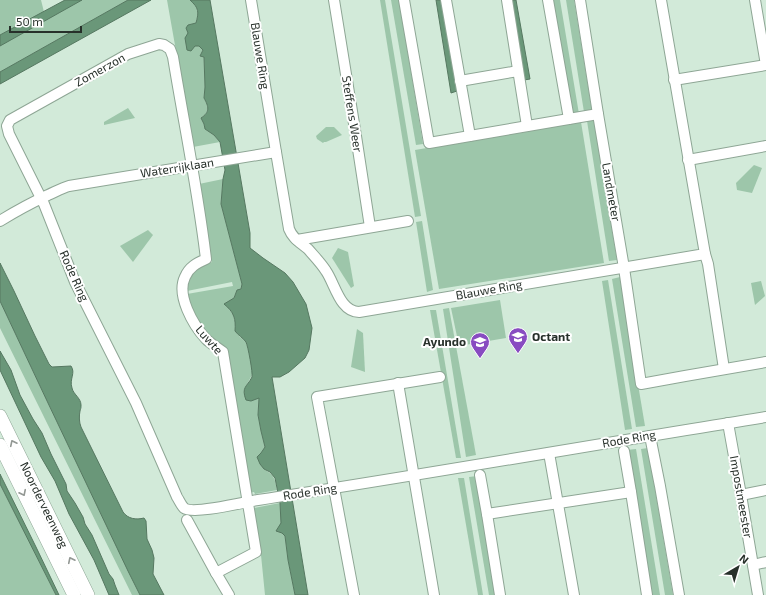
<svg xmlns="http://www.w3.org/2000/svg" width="766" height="595" font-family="'Exo 2',sans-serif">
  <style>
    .green { fill: #9dc6aa }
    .water { fill: #6a9779; stroke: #567861 }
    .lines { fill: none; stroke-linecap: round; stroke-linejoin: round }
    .minor-casing { stroke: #8ea695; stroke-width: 12 }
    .tertiary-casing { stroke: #8ea695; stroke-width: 14 }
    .minor { stroke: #fff; stroke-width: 10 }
    .tertiary { stroke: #fff; stroke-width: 13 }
    .oneway { stroke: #939894 }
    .labels { text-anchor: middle; stroke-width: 4; stroke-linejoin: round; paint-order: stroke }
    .street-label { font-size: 12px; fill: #27302a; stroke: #fff }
    .poi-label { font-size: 12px; font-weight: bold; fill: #27302a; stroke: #fff; text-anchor: start }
  </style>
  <rect width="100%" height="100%" fill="#d2ead9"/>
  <g class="green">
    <polygon points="0,0 41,0 44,12 0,35"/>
    <polygon points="81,0 128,0 0,72 0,45"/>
    <path d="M167,0H190C199,8 199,12 196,23L188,25L195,46L199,45L203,50L200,56L204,57L205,87L204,98C209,107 210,111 201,118L204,124L205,129L214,135L220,142L193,147Z"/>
    <polygon points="380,0 385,0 421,216 415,217"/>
    <polygon points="391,0 399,0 423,144 416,145"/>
    <polygon points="552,0 560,0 579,114 571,115"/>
    <polygon points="566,0 574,0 592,111 584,112"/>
    <polygon points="128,108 135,118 104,125 104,122"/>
    <polygon points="587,121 594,121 617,260 609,261"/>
    <polygon points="581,122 604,263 439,289 415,150"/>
    <polygon points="326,127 334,127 342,135 326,142 324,142 323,143 317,139 316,136"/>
    <polygon points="754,165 762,168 752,193 737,190 736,183"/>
    <path d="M223,179L221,204L242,284L241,289L237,290L229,309L233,315L239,336L247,343L252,365V375L246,386L259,398L258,415L261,431L265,447L261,453L264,469C274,475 275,478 277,490L255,494L254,492L248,493L226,349L210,338L196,320L187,294L233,286L232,282L187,291L189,276L195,269L212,262L199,184Z"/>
    <polygon points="422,221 433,290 427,292 416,222"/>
    <polygon points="148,230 153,235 133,262 120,246"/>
    <polygon points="338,248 348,252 354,286 351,288 332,258"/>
    <polygon points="620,277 645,426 636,427 612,279"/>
    <polygon points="608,280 632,429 625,430 602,281"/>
    <polygon points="761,281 765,296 755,305 751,283"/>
    <polygon points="500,300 506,338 459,346 451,308"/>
    <polygon points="0,301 48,403 140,595 132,595 0,328"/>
    <polygon points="449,308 476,455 466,457 443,309"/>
    <polygon points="430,310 436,310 461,458 456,458"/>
    <polygon points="357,329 363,333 365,372 351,367"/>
    <polygon points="648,448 673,595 665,595 641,449"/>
    <polygon points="636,449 660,595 651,595 627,450"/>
    <polygon points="477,476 497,595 489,595 469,477"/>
    <polygon points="458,478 464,478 483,595 478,595"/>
    <polygon points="0,484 56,595 0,595"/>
    <polygon points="280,503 282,533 285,536 288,560 295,595 265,595 260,545 254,508"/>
  </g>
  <g class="water">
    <polygon points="65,0 82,0 0,46 0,35"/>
    <polygon points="128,0 151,0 0,84 0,72"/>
    <path d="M190,0H210L250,233V248L263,258L285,273L293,282L306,304L312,328L309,350L305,358L289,372L280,377H272L308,595H295L288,560L285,536L282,533L276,531L281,523L280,503L275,478L270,472L264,469L260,464L257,457L261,453L265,447L261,431L258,415L259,398L251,401L246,400C241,387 247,387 252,377C253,373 248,346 246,342C243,338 238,335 235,331C236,319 234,312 224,304L234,298L237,290L241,289L242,284L221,204L223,179L225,170L220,142L214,135L205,129L204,124L201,118C210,112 209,107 204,98L205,87L204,57L200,56L203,50L199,46H195L191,51L187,50L185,38L188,33L186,28L188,25L196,23C199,12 199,8 190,0Z"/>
    <polygon points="436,0 442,0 457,91 451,93"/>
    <polygon points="510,0 516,0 530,79 524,80"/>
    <path d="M0,263L14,291L35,336L49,364L52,367L71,366C76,373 69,379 72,388C73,394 81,398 81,405C81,409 81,407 80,411C79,416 79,422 81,427L123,512C128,519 136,520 144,518L146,521L147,539L152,550L154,558L153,574L164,595H140L128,571L48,403L0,301Z"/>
    <polygon points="0,351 11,370 20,395 33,419 42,433 51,454 66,484 67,491 75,503 83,517 85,524 92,535 109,574 113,579 115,585 119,595 109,595 94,560 69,514 55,481 41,457 0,370"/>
    <polygon points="0,474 36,547 59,595 56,595 0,484"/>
  </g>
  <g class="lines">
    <defs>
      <g id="minor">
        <path d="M251,0L276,152L289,229C293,239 300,242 308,249C314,256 321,263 326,271C335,284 340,312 359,312L705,254L661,0"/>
        <polyline points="334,0 356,136 370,227"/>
        <polyline points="404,0 429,143 598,114"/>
        <polyline points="446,0 470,136"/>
        <polyline points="507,0 527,126"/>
        <polyline points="548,0 569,119"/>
        <polyline points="580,0 598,114 624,268 641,384 685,376 766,362"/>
        <polyline points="755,0 766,65"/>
        <polyline points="674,80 766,65"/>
        <polyline points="460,81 518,71"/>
        <polyline points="688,160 766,146"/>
        <path d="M0,221C16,211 31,203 48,195C55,192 62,188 69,186L276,152"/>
        <polyline points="297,240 408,221"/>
        <polyline points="705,254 708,264 724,369"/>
        <polyline points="398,383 434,595"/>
        <polyline points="728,423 741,495 758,595"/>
        <polyline points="650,436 660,486 679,595"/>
        <polyline points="624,451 631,492"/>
        <polyline points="549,453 574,595"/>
        <polyline points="480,475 487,514 631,492 647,595"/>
        <polyline points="741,495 766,490"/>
        <polyline points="487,514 500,595"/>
        <polyline points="187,520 216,573"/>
        <polyline points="753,565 766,562"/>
        <path d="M229,595L216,573L256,552L223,352C218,348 211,344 206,339C193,325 176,295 185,277C189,267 197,263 206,259C198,191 184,124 173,57L170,49L164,45L159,44L128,54L10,120L7,126L9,134L44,204L75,282L136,403L177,497C179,500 181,505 184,508C193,515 245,502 258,500C428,474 597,444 766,417"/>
        <polyline points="354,595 317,397 440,377"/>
      </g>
      <g id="tertiary">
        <polyline points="0,416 88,595"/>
        <polyline points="0,445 74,595"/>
      </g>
    </defs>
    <use href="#minor" class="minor-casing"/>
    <use href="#tertiary" class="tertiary-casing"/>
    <use href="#minor" class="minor"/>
    <use href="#tertiary" class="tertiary"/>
  </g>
  <defs><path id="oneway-chevron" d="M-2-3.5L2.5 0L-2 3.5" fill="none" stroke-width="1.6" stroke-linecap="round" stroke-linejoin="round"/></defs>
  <g class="oneway">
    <use href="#oneway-chevron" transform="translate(13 443) rotate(-116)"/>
    <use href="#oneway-chevron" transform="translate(23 493) rotate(64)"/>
    <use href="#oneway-chevron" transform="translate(71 560) rotate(-116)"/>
  </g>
  <defs>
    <symbol id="school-pin" viewBox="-11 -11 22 30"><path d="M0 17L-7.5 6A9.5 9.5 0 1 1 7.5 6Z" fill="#884bc1" stroke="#fff"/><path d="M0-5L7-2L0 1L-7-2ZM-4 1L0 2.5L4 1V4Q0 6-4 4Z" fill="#fff"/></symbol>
  </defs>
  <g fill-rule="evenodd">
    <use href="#school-pin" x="507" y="326" width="22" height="30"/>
    <use href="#school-pin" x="469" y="331" width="22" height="30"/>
  </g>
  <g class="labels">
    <g class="street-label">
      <text transform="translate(260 56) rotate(81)" y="4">Blauwe Ring</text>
      <text transform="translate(100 70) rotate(-29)" y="4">Zomerzon</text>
      <text transform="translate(352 114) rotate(81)" y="4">Steffens Weer</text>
      <text transform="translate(177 168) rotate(-9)" y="4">Waterrijklaan</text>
      <text transform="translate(611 192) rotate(80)" y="4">Landmeter</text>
      <text transform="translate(74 276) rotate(66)" y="4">Rode Ring</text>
      <text transform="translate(489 290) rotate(-10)" y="4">Blauwe Ring</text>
      <text transform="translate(209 340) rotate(48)" y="4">Luwte</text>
      <text transform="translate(629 439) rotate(-10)" y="4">Rode Ring</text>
      <text transform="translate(310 492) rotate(-9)" y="4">Rode Ring</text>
      <text transform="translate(741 497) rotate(80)" y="4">Impostmeester</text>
      <text transform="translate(44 505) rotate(64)" y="4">Noorderveenweg</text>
    </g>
    <g class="poi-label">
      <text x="532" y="341">Octant</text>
      <text x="466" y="346" text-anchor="end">Ayundo</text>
    </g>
  </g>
  <g transform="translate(738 567) rotate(38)" stroke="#ffffff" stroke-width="3" paint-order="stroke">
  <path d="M0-3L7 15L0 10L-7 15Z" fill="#27302a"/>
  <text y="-6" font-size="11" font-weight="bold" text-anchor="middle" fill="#27302a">N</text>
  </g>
  <path d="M10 26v6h71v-6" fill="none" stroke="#27302a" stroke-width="2"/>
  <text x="16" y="26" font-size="12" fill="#27302a" stroke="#ffffff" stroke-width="3" paint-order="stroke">50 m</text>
</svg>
